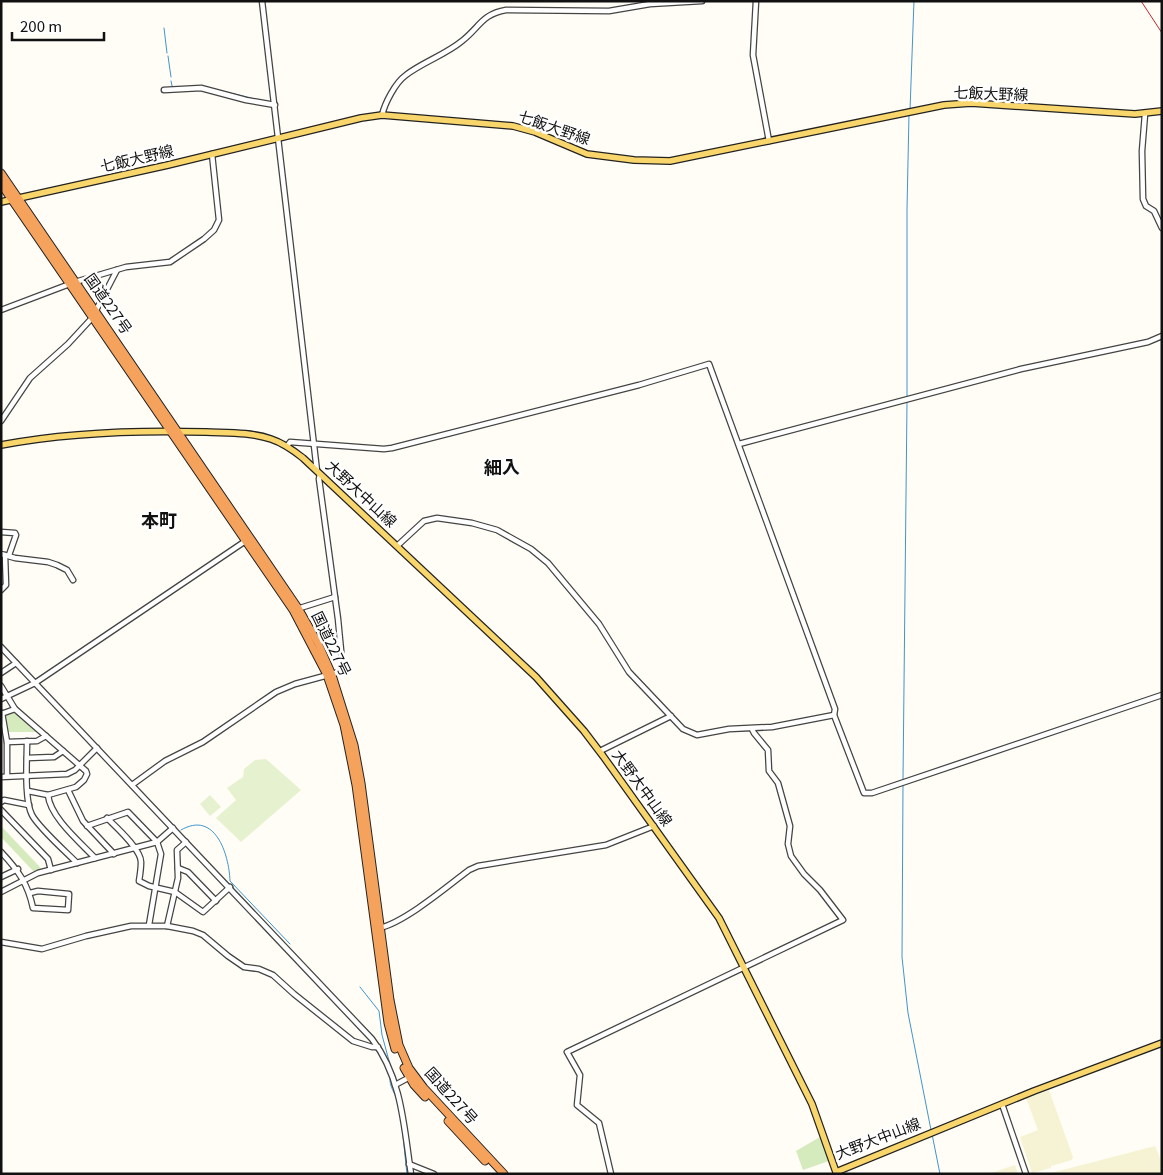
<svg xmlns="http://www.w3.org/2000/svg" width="1163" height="1175" font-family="Georgia,'Noto Sans JP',serif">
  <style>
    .farmland { fill: #f6f3d4 }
    .green { fill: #d5ebbd }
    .pitch { fill: #e6f2cf }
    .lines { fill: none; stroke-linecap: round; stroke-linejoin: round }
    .stream { stroke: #3f96cf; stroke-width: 1 }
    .minor-casing { stroke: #444; stroke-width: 7 }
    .major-casing { stroke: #222; stroke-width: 8 }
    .highway-casing { stroke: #222; stroke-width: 9 }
    .minor { stroke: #fff; stroke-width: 4.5 }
    .major { stroke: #f9d66b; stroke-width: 5.5 }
    .highway { stroke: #f5a25d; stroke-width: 7 }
    .rail { stroke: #c4262e; stroke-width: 1 }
    .labels { text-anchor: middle; stroke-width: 5; stroke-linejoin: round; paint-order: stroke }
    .street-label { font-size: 15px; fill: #111; stroke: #fff }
    .quarter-label { font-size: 18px; font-weight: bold; fill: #111; stroke: #fff }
  </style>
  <rect width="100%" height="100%" fill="#fffdf5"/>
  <g class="farmland">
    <polygon points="1049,1090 1073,1157 1072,1160 1051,1166 1051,1168 1032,1173 1020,1137 1038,1130 1026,1098"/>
    <polygon points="1155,1146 1162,1163 1162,1174 1047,1174"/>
    <polygon points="1015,1165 1018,1174 988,1174"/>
  </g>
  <g class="green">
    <polygon points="13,712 16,713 36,732 7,732 4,715"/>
    <polygon points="1,826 39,866 41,869 34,872 1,837"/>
    <polygon points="820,1137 829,1161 803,1170 796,1151"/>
  </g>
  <g class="pitch">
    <polygon points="266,759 301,790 241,842 216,818 236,800 227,788 243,777 244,769 255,760"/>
    <polygon points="210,795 221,807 210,816 200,804"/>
  </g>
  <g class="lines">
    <g class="stream">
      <polyline points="164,28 167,53"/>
      <polyline points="168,56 171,77"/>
      <polyline points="171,81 172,86 175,87 201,86"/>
      <polyline points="214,89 259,100"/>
      <polyline points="910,110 914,1"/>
      <polyline points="907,398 907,209 909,114"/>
      <polyline points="903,780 907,402"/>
      <polyline points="903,784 902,957 908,1013 931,1130"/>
      <path d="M181,830C215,810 229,854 230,881L290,944"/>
      <polyline points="360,987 379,1011 382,1035 391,1068"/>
      <path d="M390,1078C389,1086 395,1093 397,1100C403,1123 404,1150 407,1174"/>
      <polyline points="932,1134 940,1174"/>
    </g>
    <defs>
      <g id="minor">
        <polyline points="262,1 317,471"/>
        <polyline points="756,1 753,55 769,141"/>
        <polyline points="164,90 201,88 246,100 275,105"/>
        <polyline points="1145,114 1142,151 1143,199 1146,206 1154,211 1162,228"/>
        <path d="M382,115C385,103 395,83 406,75C423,62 445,55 462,41C479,28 482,14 506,10L609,11L650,4L702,1"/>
        <polyline points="1,310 75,282 126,267 170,262 204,239 214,230 219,220 212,154"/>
        <polyline points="1,421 30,378 68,344 92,318 117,270"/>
        <polyline points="739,444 1021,369 1148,342 1162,336"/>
        <polyline points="287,446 290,442 384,449 392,448 639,385 709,364 835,709 834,715 864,793 872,793 1162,695"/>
        <polyline points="1,532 15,533 16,535 9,555"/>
        <polyline points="397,546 424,521 437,518 472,523 497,530 531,549 548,563 599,624 629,672 683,729 697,735 729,729 772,727 834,715"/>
        <polyline points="1,554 15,558 48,562 57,565 67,570 73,580"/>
        <polyline points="1,590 6,585 5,555"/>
        <polyline points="297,609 335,597"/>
        <path d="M1,647L372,1039C402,1078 404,1127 411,1174"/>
        <polyline points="1,673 16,663"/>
        <polyline points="1,686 15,709 86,771 87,774 84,780 76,787 48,795 28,791"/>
        <polyline points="1,699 35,683 247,540"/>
        <polyline points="2,713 7,742 7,776"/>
        <polyline points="1,714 15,709"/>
        <path d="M27,741C27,760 24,800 32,815C39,828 65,851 77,863"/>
        <polyline points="7,742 37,741 46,736"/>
        <polyline points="600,751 671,716"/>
        <polyline points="27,758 54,757 63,751"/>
        <polyline points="1,777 67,774 75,770 97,748"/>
        <polyline points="132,785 165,761 203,742 276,692 295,684 343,671 338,619 319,479 320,474"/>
        <polyline points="68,790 83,821 114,854"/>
        <path d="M48,795C50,817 80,842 95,858"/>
        <polyline points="1,802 4,800 29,805"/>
        <polyline points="1,810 48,859 51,870"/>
        <path d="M107,818C116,827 141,849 141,862C141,868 140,875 139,881L149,886L175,892L203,912L230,887"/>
        <polyline points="87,826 128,812 157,842 161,854 149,925"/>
        <path d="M1,852C18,870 28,884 33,908L68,910L69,894L38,891L30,893"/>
        <polyline points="178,868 188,872 216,901"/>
        <polyline points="1,877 18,869"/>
        <polyline points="1,892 38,873 157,842 173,828"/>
        <polyline points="167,926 178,878 177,850 186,842"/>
        <path d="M379,928C404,923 448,886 469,870L478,866L606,845L654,826"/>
        <polyline points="1,942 42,949 86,936 131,926 167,926 193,931 203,935 228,956 244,967 259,969 273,975 294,994 353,1041 372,1047 378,1047"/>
        <polyline points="395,1085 410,1077"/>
        <polyline points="1002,1104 1026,1174"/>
        <polyline points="409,1164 434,1174"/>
        <polyline points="611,1174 599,1123 577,1105 580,1075 567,1052 843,920 820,890 804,874 791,856 788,844 790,826 778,783 769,771 768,750 754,733 752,729"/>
      </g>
      <g id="major">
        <polyline points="1,202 168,165 361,118 382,115 513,126 535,132 587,154 634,160 670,161 944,105 971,103 1135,114 1162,111"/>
        <path d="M1,445C69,432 137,430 206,432C228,433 250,432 271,439C283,443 293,450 303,458L536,677L584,731L603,756L719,918L812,1104L836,1172L1034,1091L1162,1043"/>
      </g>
      <g id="highway">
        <polyline points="1,173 298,608 318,643 332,675 354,745 361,783 390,1000 399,1045 409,1068 424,1088 504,1174"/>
        <polyline points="1,184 293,610 327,675 344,725 356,785 388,1023 395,1049"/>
        <polyline points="404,1068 414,1085 425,1097"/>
        <polyline points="448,1121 485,1161"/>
      </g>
    </defs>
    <use href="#minor" class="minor-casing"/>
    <use href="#major" class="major-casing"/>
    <use href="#highway" class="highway-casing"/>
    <use href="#minor" class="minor"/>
    <use href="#major" class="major"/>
    <use href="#highway" class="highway"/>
    <polyline class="rail" points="1141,1 1162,33"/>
  </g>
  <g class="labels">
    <g class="street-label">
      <text transform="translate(991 94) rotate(2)" y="5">七飯大野線</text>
      <text transform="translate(554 128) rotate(19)" y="5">七飯大野線</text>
      <text transform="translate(137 159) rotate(-13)" y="5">七飯大野線</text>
      <text transform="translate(108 304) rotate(55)" y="5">国道227号</text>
      <text transform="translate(361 494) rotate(43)" y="5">大野大中山線</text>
      <text transform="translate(331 644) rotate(64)" y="5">国道227号</text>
      <text transform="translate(642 788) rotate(54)" y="5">大野大中山線</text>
      <text transform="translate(451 1096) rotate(48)" y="5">国道227号</text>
      <text transform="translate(878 1139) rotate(-21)" y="5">大野大中山線</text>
    </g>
    <g class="quarter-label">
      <text x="502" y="474">細入</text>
      <text x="159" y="527">本町</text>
    </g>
  </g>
  <rect width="1163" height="1175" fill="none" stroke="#111111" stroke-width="5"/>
  <path d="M12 32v8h92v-8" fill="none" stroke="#111111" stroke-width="2.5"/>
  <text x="20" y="32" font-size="15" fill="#111111" stroke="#ffffff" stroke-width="4" paint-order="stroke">200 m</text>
</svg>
